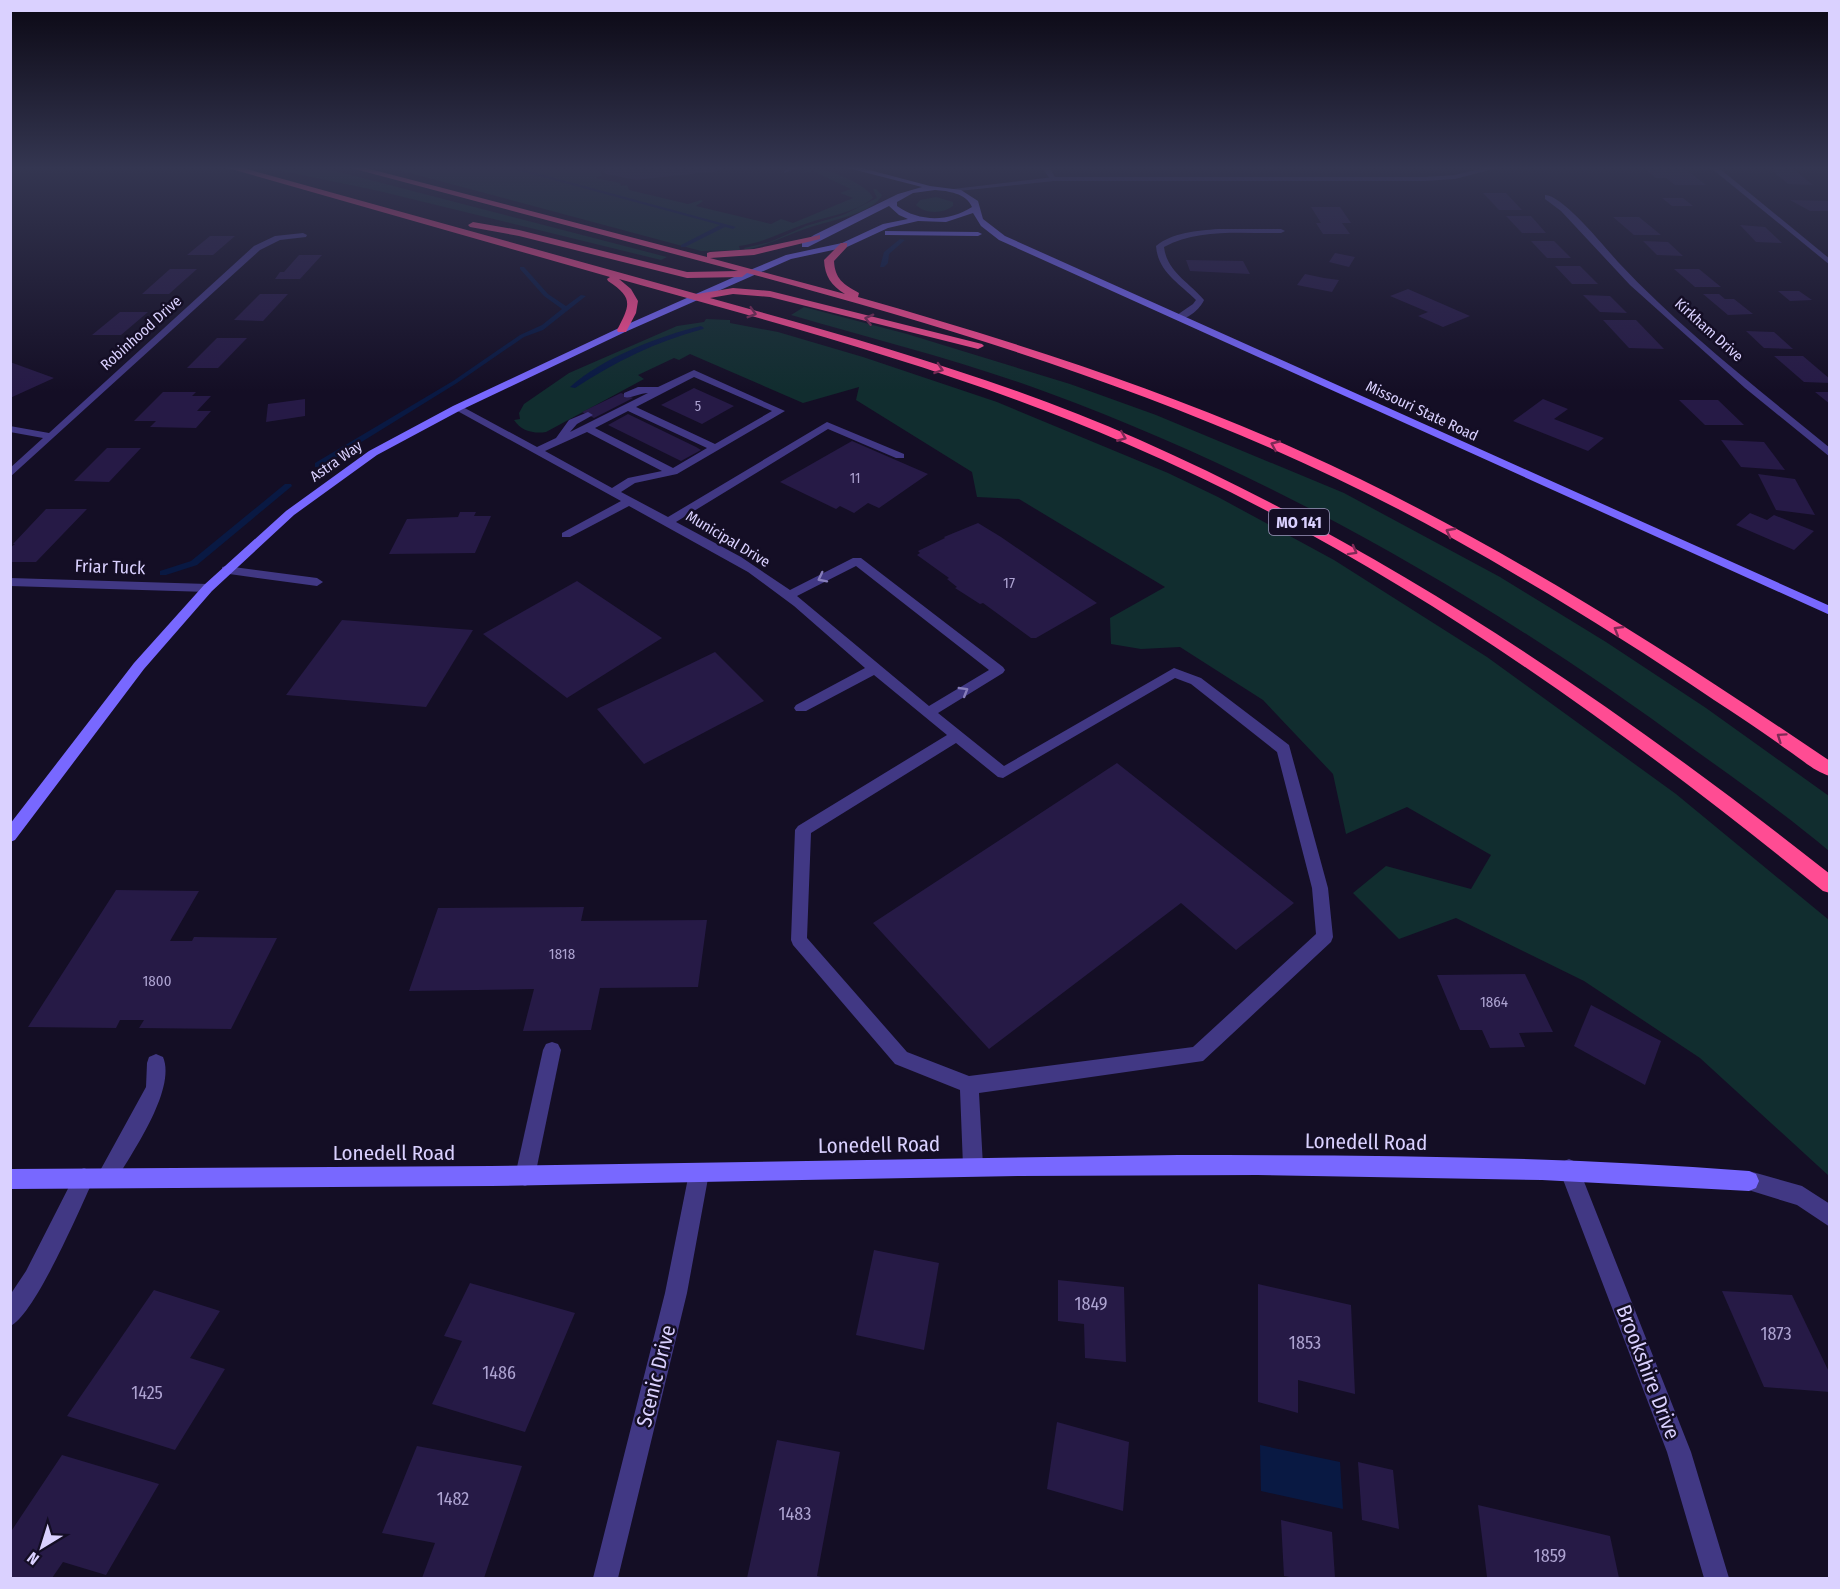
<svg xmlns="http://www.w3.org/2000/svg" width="1840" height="1589" font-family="'Fira Sans Condensed',sans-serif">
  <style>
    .green { fill: #112d2f }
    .water { fill: #091943 }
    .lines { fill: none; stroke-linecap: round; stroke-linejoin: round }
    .stream { fill: #091943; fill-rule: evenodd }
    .building { fill: #261a46 }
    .lane { fill: #413884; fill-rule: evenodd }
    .street { fill: #413884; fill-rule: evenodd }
    .secondary { fill: #7868ff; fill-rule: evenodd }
    .highway { fill: #ff4c93; fill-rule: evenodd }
    .oneway { stroke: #7e2a56 }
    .oneway2 { stroke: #867dbb }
    .labels { text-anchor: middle; stroke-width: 5; stroke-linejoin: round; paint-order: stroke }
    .far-number-label { font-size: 14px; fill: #ada3d1 }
    .far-street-label { font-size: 15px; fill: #dad1ff; stroke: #140e25 }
    .number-label { font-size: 15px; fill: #ada3d1 }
    .shield { fill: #140e25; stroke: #9f96be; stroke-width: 1.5 }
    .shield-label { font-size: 16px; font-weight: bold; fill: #dad1ff }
    .street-label { font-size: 18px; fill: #dad1ff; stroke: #140e25 }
    .near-number-label { font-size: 18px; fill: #ada3d1 }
    .near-street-label { font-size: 21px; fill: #dad1ff; stroke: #140e25 }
  </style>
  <rect width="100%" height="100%" fill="#140e25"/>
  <g class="green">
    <polygon points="268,168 324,168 667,257 661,260 379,191"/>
    <path d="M391,168H599L602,175L596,178L620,183L621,186L627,185L629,190L688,204L701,200L703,201L696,206L771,224L781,219L793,223L853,198L840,193L851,189L813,171L800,173C805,171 813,168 819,169C833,171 868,185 873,198C853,214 826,216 802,225C781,233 762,243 739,246L740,250L701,251Z"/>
    <path d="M873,189H876L882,195C874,213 829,221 811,227C789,234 769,245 745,250L744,248L770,242L806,226L843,215L877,198Z"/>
    <path d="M936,197L953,202V206C943,214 925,214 916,205L920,200Z"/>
    <path d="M804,307L907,334L1070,384L1156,415L1344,493L1500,577L1606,642L1706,708L1829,796V851C1785,814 1738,781 1692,748C1493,602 1278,477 1046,392C962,361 877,340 791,315Z"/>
    <path d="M706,319L730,320V323L778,332L863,357L997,402L1168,473L1218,497L1334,560L1487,657L1676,794L1829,920V1176L1700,1058L1584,981L1456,918L1399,939L1353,893L1386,866L1471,889L1491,855L1407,807L1346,834L1333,774L1263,700L1180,647L1141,649L1111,644L1110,618L1165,587L1019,499L977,497L972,472L856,400L859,387L803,403L690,354L679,360L674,358L638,375L644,379L546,432C534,434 521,431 514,420L520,419L519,413L524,404L569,373L677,326L704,322Z"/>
  </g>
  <polygon class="water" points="1260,1445 1340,1462 1343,1509 1261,1491"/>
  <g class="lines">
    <g class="stream">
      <polygon points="509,168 518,168 736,227 733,229 725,227 685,247 681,247 681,245 720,225"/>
      <polygon points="900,239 905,240 889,254 888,263 884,267 880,267 884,252"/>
      <polygon points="520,267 524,267 548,294 566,306 581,295 586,296 543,330 524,337 457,383 321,467 315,467 315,463 453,381 520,335 542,325 562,309 544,296 520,269"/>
      <path d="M701,326L704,328L703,329C657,341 615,362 575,388L570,387C602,358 659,336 701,326Z"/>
      <polygon points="285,484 291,484 292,486 197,565 166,575 160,575 160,571 191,561"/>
    </g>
  </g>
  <g class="building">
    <polygon points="603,168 727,168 727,170 636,180 606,174"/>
    <polygon points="1653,168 1684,168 1706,185 1675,185 1666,178 1656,178 1646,170 1656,170"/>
    <polygon points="1769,168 1792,168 1813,185 1788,184"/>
    <polygon points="1483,193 1506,193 1522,210 1499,210"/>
    <polygon points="1662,198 1683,198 1693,206 1672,206"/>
    <polygon points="1790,200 1830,201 1830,211 1810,211"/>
    <polygon points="1311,207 1340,207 1351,223 1342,223 1350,234 1323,234 1316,223 1321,223"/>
    <polygon points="1506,216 1531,216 1546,233 1522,233"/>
    <polygon points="1613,217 1639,217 1661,235 1634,235"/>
    <polygon points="1740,225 1765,227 1782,243 1756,242"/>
    <polygon points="210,236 235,236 213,255 187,255"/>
    <polygon points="1531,241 1554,241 1571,258 1547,258"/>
    <polygon points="1643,241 1668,242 1683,256 1657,255"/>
    <polygon points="1335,253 1355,257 1349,267 1329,262"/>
    <polygon points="299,255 322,255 300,279 275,279 280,272 284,272"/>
    <polygon points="1186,260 1243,261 1250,274 1190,271"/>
    <polygon points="1555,266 1580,266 1598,284 1572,284"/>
    <polygon points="170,269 197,269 169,294 142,294"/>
    <polygon points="1674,269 1699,269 1721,287 1695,287"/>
    <polygon points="1305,274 1324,278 1339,280 1332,292 1297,285"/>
    <polygon points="1408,289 1470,316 1443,327 1418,316 1428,312 1390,296"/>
    <polygon points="1778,291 1799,291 1812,300 1790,301"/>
    <polygon points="260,294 288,294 263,321 234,320"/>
    <polygon points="1703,294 1719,294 1725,299 1734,299 1753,314 1728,315"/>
    <polygon points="1583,295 1610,296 1627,313 1600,312"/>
    <polygon points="120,312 148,312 121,335 92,335"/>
    <polygon points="1603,320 1636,320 1664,349 1629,348"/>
    <polygon points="1746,331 1774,332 1793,349 1764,348"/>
    <polygon points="217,338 247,338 218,368 187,368"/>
    <polygon points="1774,356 1803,356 1830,379 1830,383 1804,382"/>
    <polygon points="10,362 54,378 10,398"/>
    <polygon points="694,388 734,406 702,424 661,405"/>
    <polygon points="163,392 196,392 192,396 211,396 197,411 211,411 196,428 150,427 156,421 134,421"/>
    <polygon points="1815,392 1830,392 1830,404"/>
    <polygon points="621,393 633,398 594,418 582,412"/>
    <polygon points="305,399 305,416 266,422 268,404"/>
    <polygon points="1543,399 1568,409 1554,419 1604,438 1588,451 1513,421"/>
    <polygon points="1679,400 1718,400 1744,425 1705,425"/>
    <polygon points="628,414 696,447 701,450 681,461 608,425"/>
    <polygon points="1721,440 1764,442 1785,470 1741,467"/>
    <polygon points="852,441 928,474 879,508 868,503 854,513 840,506 836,509 780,482"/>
    <polygon points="107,448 141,448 109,482 74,481"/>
    <polygon points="1758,474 1795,479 1815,515 1776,510"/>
    <polygon points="46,509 87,509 36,562 10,562 10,548 15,544 13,544"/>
    <polygon points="460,512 476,512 474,516 491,516 475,553 389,554 407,519 458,517"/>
    <polygon points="1750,513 1767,520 1774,515 1814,531 1794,550 1736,525"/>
    <polygon points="978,523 1001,537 1097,603 1036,638 1031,638 983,603 980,604 955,588 957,587 947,579 949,578 917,555 920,553 918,551 945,538 944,537"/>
    <polygon points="577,581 662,638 567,698 483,634"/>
    <polygon points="342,620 473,630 426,707 286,695"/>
    <polygon points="715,652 764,701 644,764 597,709"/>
    <polygon points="1117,763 1294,903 1236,950 1181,903 989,1049 873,923"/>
    <polygon points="116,890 199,891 170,941 192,941 194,937 277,938 231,1029 139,1028 144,1020 120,1020 116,1028 28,1027"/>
    <polygon points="584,907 581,921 707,920 698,987 600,988 591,1030 523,1031 534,989 409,991 438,908"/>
    <polygon points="1525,974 1553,1032 1519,1033 1525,1047 1490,1048 1482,1030 1460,1030 1437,975"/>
    <polygon points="1591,1005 1661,1041 1645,1085 1574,1046"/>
    <polygon points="874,1250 939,1263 924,1350 856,1335"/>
    <polygon points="1058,1280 1124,1287 1126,1362 1085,1358 1084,1324 1058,1321"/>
    <polygon points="470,1283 575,1313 525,1432 432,1404 462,1341 444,1336"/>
    <polygon points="1258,1284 1351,1305 1355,1394 1298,1380 1298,1413 1258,1402"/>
    <polygon points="154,1290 220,1311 190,1358 225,1369 175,1450 67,1416"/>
    <polygon points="1722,1291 1792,1295 1830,1374 1830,1392 1764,1387"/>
    <polygon points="1057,1422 1129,1442 1123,1511 1047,1489"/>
    <polygon points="777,1440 840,1452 817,1576 825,1578 747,1578"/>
    <polygon points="417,1446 522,1466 484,1578 422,1578 435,1543 382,1533"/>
    <polygon points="62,1455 159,1484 106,1575 63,1562 52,1578 10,1578 10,1533"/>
    <polygon points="1358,1462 1393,1470 1399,1529 1362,1520"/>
    <polygon points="1478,1505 1610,1536 1619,1578 1487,1577"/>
    <polygon points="1281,1520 1332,1532 1335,1578 1296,1578 1284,1576"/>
  </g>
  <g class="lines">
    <g class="lane">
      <polygon points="789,168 799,168 784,173 784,171"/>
      <polygon points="1043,168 1050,168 1057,181 1051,181"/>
      <path d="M1218,229H1281L1285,231L1281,233C1243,234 1199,228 1164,247C1167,272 1189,282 1204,300C1200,309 1188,320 1177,319V315L1193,304L1196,300C1179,283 1158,272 1156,246C1173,232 1197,231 1218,229Z"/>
      <path d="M694,370L785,411L677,474L635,483L621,492L668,517L827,422L904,454V458H896L828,429L676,522L741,557L790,590L853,558H861L1003,667L1005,670L1003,673L938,713L1004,766L1174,668L1201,678L1289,745L1328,888L1333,937L1331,942L1203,1061L979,1093L983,1166L980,1173L973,1176L966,1173L963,1166L960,1090L895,1064L793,945L791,940L795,830L798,826L947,735L874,675L806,711H796L794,708L796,705L865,668L794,606L748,572L629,506L570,537H562V533L621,501L452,408L461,406L537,447L556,438L569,420L588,412L593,415L577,424L570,432L648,393C639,393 631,399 624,397V393L638,387H658ZM694,377L772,411L715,444L636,407ZM628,411L707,448L673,468L595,428ZM587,432L662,471L628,478L612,488L545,451ZM856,566L989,670L929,706L797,596ZM1175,678L1191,684L1277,752L1312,888L1316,934L1193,1047L969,1076L907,1052L807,938L811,833L956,743L998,777L1003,778Z"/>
      <polygon points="226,566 317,578 323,582 317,586 222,573 222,567"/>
      <polygon points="552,1042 558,1044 561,1050 535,1176 532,1183 525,1186 518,1183 515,1176 543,1050 546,1044"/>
      <path d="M156,1054L163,1057C177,1090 130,1156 113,1185L106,1188L99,1185L96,1178L146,1087L147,1063L149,1057Z"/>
    </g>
    <g class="street">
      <polygon points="1483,168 1497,168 1455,179 1424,181 1054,181 949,192 945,190 1054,177 1424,177 1455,175"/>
      <polygon points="1711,168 1719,168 1830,259 1830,265"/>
      <path d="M1545,195C1563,195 1606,249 1619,263C1681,329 1759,390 1830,448V457L1745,388L1630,285L1561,211L1545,199Z"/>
      <polygon points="303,233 307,235 306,237 280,240 260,250 10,477 10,468 43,438 10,432 10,426 49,433 254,246 275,236"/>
      <polygon points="10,578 208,584 214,588 208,592 10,586"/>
      <polygon points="1569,1159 1576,1162 1579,1169 1691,1452 1729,1578 1704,1578 1667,1452 1559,1169 1562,1162"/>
      <polygon points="699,1163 706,1166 709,1173 687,1293 618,1578 593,1578 665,1293 689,1173 692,1166"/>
      <path d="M84,1168L91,1171L94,1178L91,1185C78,1213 34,1316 10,1326V1295L26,1271L77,1171Z"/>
      <polygon points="1749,1171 1802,1186 1830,1204 1830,1227 1797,1205 1742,1188 1739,1181 1742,1174"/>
    </g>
    <g class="secondary">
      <path d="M848,168H862L930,186L961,190L978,201L983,219L1005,236L1830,606V615L999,240L981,226L973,213L946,222L918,221L888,228L847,247L791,259L625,332L461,410L377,455L294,515L212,591L144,669L15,840L10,842V824L134,663L204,585L286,511L369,451L453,406L619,328L750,270L786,255L842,243L883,224L908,219L899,215L889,206L808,247H802V243L814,235L898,194L922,187ZM935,190C948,191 966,193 972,207C949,222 919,222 897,206V202L913,193Z"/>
      <polygon points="885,231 978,232 982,234 978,236 888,235 885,235"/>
      <path d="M1178,1155C1368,1155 1559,1156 1749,1171L1756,1174L1759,1181L1756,1188L1749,1191L1542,1180L1257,1175L1018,1176L491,1186L10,1189V1169L491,1166Z"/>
    </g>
    <g class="highway">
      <path d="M228,168H243L697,294L733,288L770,291L982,344L984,346L978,349L770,297L733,294L710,298C855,338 1002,379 1140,440C1390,551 1615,704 1830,874V893L1823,891C1608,717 1382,554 1127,444C964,373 791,327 619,279L631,289L638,301L636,313L627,330L626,332H618L617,330C630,305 634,298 608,281L607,279L610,277Z"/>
      <path d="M351,168H366L707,257V253L710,252L754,249L820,235V239L754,255L710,258L845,294C831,285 825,277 824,260L841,243H847V247L834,261C835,279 843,284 859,293L858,297C1009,340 1157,387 1300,451C1487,535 1660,646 1830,761V776C1815,772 1801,759 1789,751C1764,733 1739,716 1714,700C1629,642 1541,588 1452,538C1230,414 990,338 747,273L742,277L687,278L519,236L470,227L468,225L473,222L519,230L687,272L738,271Z"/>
    </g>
  </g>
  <defs><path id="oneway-chevron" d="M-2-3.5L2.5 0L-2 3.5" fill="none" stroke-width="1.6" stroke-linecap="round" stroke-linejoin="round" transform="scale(1.5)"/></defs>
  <g class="oneway">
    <use href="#oneway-chevron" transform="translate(752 313) rotate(16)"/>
    <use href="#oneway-chevron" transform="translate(869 319) rotate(-166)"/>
    <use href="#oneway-chevron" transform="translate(939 369) rotate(19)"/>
    <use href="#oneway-chevron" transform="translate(1122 437) rotate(22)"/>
    <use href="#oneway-chevron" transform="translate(1275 445) rotate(-156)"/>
    <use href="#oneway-chevron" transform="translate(1450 532) rotate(-152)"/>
    <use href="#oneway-chevron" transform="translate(1353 551) rotate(29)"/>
    <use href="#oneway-chevron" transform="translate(1618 630) rotate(-149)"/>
    <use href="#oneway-chevron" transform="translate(1781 737) rotate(-145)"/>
  </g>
  <g class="oneway2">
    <use href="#oneway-chevron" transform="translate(822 578) rotate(153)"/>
    <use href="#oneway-chevron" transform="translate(964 691) rotate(-31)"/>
  </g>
  <linearGradient id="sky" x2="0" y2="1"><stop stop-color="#0b0814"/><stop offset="0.43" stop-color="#343651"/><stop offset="1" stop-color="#343651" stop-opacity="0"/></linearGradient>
  <rect width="1840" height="391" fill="url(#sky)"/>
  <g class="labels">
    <g class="far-number-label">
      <text x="698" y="411">5</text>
      <text x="855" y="483">11</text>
    </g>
    <g class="far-street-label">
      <text transform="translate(1709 330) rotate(42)" y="5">Kirkham Drive</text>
      <text transform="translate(141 333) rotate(-42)" y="5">Robinhood Drive</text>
      <text transform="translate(1422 411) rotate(25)" y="5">Missouri State Road</text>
      <text transform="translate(336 461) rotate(-35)" y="5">Astra Way</text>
      <text transform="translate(728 539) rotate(31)" y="5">Municipal Drive</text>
    </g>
    <g class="number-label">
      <text x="1009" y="588">17</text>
      <text x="562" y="959">1818</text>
      <text x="157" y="986">1800</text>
      <text x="1494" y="1007">1864</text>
    </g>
    <rect class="shield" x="1269" y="509" width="60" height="26" rx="4.5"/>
    <g class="shield-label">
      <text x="1299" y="528">MO 141</text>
    </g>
    <g class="street-label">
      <text transform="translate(110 567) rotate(2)" y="6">Friar Tuck</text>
    </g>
    <g class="near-number-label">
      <text x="1091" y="1310">1849</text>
      <text x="1776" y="1340">1873</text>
      <text x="1305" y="1349">1853</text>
      <text x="499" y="1379">1486</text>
      <text x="147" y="1399">1425</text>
      <text x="453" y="1505">1482</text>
      <text x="795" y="1520">1483</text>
      <text x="1550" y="1562">1859</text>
    </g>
    <g class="near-street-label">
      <text transform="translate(1366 1142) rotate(1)" y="7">Lonedell Road</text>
      <text transform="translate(879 1145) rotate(-1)" y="7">Lonedell Road</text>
      <text x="394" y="1160">Lonedell Road</text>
      <text transform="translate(1648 1372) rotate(69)" y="7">Brookshire Drive</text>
      <text transform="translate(656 1376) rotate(-76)" y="7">Scenic Drive</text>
    </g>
  </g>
  <rect width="1840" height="1589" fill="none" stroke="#dad1ff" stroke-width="24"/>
  <g transform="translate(42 1547) rotate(218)" stroke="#140e25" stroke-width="4.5" paint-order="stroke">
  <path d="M0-4.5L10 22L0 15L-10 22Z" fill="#dad1ff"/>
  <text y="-9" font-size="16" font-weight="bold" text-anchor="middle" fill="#dad1ff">N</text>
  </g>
</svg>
